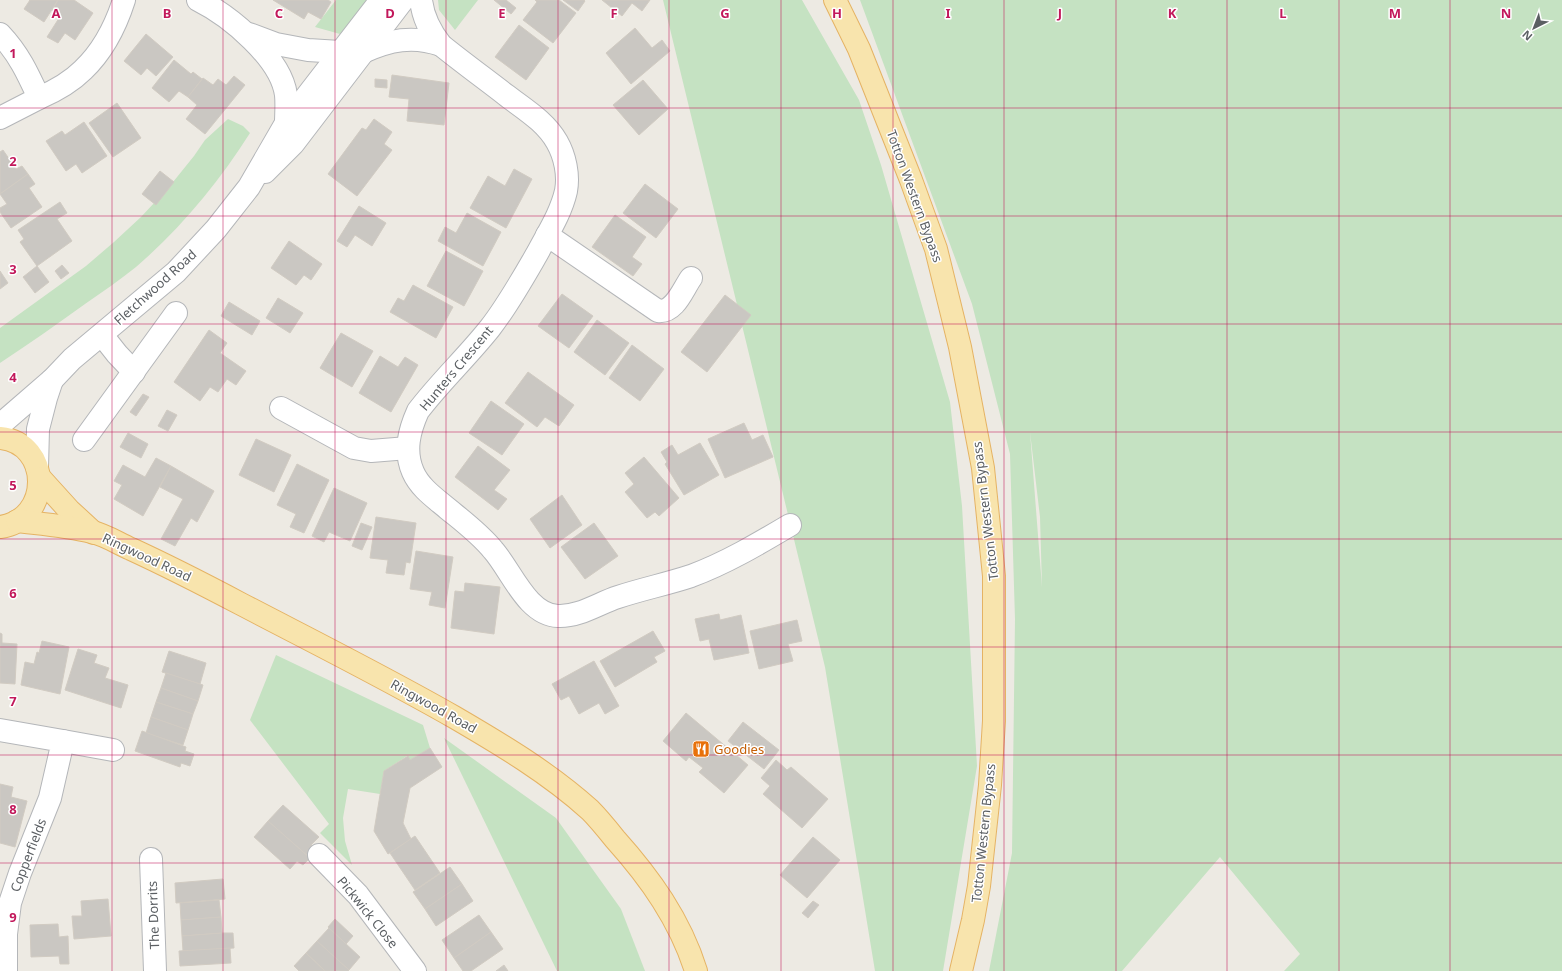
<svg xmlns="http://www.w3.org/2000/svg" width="1562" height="971" font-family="'Noto Sans',sans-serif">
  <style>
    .green { fill: #c5e2c2; fill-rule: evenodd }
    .building { fill: #cac7c2; stroke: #d1cbc2 }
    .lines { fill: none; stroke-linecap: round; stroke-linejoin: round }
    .minor-casing { stroke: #b4b6b9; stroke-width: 24 }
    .major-casing { stroke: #e5b364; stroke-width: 24 }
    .minor { stroke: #fff; stroke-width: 22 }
    .major { stroke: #f8e4ad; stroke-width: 22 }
    .grid { fill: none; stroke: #c2185b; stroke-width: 1; stroke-opacity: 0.55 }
    .labels { text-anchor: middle; stroke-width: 3; stroke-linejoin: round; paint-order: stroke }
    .street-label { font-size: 13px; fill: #5b5f63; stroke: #fff }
    .food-label { font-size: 13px; fill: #c56008; stroke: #fff; text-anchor: start }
    .grid-label { font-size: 13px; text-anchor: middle; font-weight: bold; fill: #c2185b; stroke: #fff; stroke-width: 3; stroke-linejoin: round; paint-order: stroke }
  </style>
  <rect width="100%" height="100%" fill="#edeae3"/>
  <g class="green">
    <polygon points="336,0 368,0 340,34 315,27"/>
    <polygon points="438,0 478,0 455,30 439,10"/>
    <polygon points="663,0 802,0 859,100 881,165 950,402 962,506 977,766 943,971 875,971 825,667"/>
    <path d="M860,0H1562V971H1284L1300,954L1220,857L1122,971H989L1012,853L1015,619L1010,454L972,304ZM1030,432L1040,517L1042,587Z"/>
    <path d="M228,119L243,126L250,133C219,182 180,229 136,267C120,280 102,292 85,304C57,324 29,344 0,363V328L86,266L114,242L141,217L169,187L194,156L205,140Z"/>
    <polygon points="276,655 423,725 430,748 410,760 407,756 384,771 380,794 348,789 343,818 345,841 352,865 320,833 329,824 250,720"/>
    <polygon points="444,738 556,818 621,909 645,971 557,971"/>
  </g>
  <g class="building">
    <polygon points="30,0 29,0 58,0 44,22 24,9"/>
    <polygon points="58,0 74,0 93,13 75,40 65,33 58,43 47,37 61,15 52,10"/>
    <polygon points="273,0 328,0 331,2 321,19 308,12 304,19"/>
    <polygon points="494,0 506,0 516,8 511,14"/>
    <polygon points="535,0 559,0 576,13 553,43 523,20 537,2"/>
    <polygon points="563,0 584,0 585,1 578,11"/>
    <polygon points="602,0 650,0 642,11 632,3 622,16"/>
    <polygon points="519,25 549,48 526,80 495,57"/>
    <polygon points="635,28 652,48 662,40 670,51 631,84 606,53"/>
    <polygon points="146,34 173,57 156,76 147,68 141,75 124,61"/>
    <polygon points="174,60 191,74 193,72 202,79 188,97 179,91 169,102 152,88"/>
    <polygon points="392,75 449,83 444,125 407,121 409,99 389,97"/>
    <polygon points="234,76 245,85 205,134 186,119 197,105 188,97 203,78 213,85 218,79 226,85"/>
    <polygon points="375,79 387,80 387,88 375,87"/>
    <polygon points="643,80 668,109 639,135 613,105"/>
    <polygon points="117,103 141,138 113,157 89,123"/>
    <polygon points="374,119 392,132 384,144 392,150 357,196 328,174 362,128 366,130"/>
    <polygon points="84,122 107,156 82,173 76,164 66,171 46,141 62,131 65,135"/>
    <polygon points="3,150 16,169 22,166 28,174 0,194 0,152"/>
    <polygon points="514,169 532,179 506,228 470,208 488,176 505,186"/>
    <polygon points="160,171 174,182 156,205 142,194"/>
    <polygon points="28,174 35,184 29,188 42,207 11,228 0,212 0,208 7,204 0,194"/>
    <polygon points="645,184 678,209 656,238 623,213"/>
    <polygon points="60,202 67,213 57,219 72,241 37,266 20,242 24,239 18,230"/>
    <polygon points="359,206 386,223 372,246 355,235 347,247 337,241"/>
    <polygon points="467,213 501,232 483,266 438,241 445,227 456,233"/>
    <polygon points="615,215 646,237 632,257 642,264 633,276 592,247"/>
    <polygon points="289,241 322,264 311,280 304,275 296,285 271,268"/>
    <polygon points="446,251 483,271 464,306 427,286"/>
    <polygon points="62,265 69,273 61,279 55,271"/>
    <polygon points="37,266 49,282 35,293 23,277"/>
    <polygon points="0,271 8,283 0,289"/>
    <polygon points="413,285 453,307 436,338 390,312 398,298 404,301"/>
    <polygon points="562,294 593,316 569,348 538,326"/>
    <polygon points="725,295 751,315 707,372 681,352"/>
    <polygon points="278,298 303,313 290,333 266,318"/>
    <polygon points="229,302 260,321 252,335 221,316"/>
    <polygon points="597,320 629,343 605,375 574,352"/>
    <polygon points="209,330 227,343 220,353 246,371 236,385 227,379 218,392 210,387 200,401 174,382"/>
    <polygon points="341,333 373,351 352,387 320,368"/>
    <polygon points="632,345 664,369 640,401 609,378"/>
    <polygon points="380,356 398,367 405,357 418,365 391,412 359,393"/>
    <polygon points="528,372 574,405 559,426 545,417 537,427 505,403"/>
    <polygon points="143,394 149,397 136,416 130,412"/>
    <polygon points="491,401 524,424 502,455 469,433"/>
    <polygon points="167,410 177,415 168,431 158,426"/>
    <polygon points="744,423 752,440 763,435 773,457 725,478 708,439"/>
    <polygon points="128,433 148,444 141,458 120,447"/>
    <polygon points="256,439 291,455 274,492 239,475"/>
    <polygon points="700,443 719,475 684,495 665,464 667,462 661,452 672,445 678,455"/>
    <polygon points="478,446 510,470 494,490 507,499 498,510 455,477"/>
    <polygon points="644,457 679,498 659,516 655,512 647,518 625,492 634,484 625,473"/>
    <polygon points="156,458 171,466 143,516 114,499 122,485 114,481 123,465 145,477"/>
    <polygon points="297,464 329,480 304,533 290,527 296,514 277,505"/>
    <polygon points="171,466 214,491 197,522 191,518 175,546 161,539 183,499 160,487"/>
    <polygon points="334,488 367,503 350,541 329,532 324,542 312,536"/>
    <polygon points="562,495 582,525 550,548 530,519"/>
    <polygon points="376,517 416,523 410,563 406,562 404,575 386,573 388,560 370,558"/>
    <polygon points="361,523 372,527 362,550 352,546"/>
    <polygon points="594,523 618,556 585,579 561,547"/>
    <polygon points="416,551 453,557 445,608 429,605 432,592 410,589"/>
    <polygon points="465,583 500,587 494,634 451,628 455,591 464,592"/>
    <polygon points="719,614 720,620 741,615 749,653 714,660 709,639 700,641 695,619"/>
    <polygon points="797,620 802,641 788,644 793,661 759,669 750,631"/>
    <polygon points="653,631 665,651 654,657 657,662 615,687 600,661"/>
    <polygon points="0,633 2,634 2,643 17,644 15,684 0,683"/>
    <polygon points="42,641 69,647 60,694 21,685 25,662 34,664 37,652 39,653"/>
    <polygon points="78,649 97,655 94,663 109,668 105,678 128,685 121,708 65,690"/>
    <polygon points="169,651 206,663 200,684 162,672"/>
    <polygon points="594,661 619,706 605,714 599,703 579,714 569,696 561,700 552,684"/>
    <polygon points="166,673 203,685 198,701 161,688"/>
    <polygon points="161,688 198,701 193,714 156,702"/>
    <polygon points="156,702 193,714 188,730 151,717"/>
    <polygon points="686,713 748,765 724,793 699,772 703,768 689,757 686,761 663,741"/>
    <polygon points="151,717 188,730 183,745 146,733"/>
    <polygon points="743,722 779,750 764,769 728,741"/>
    <polygon points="142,731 186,747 185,751 194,754 190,766 181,763 180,767 135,751"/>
    <polygon points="430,748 442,767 410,788 403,823 411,839 388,854 374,831 384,771 408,756 410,760"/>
    <polygon points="776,760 787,770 791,767 828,799 802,828 763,794 770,786 761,778"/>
    <polygon points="0,784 13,787 11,797 27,801 15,847 0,843"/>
    <polygon points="283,805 319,837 311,845 316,850 310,858 268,821"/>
    <polygon points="268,821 310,858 303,865 297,861 290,869 254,837"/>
    <polygon points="415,836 440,873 415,890 390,853"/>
    <polygon points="813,837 840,860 807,898 780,875"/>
    <polygon points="450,867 462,884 425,909 413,892"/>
    <polygon points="223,879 225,899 176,903 175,883"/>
    <polygon points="462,884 473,901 436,926 425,909"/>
    <polygon points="108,899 111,936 74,939 72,916 82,916 81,901"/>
    <polygon points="219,900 221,917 181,920 180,903"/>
    <polygon points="813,901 819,905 808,918 802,913"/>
    <polygon points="479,915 491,932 454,958 442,940"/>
    <polygon points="221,917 222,933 182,936 181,920"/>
    <polygon points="335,919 353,936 346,944 328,927"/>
    <polygon points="58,924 59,937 68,936 69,964 60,964 59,956 31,957 30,925"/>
    <polygon points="329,928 360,957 349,970 317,941"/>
    <polygon points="491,932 503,949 471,971 463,971 454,958"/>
    <polygon points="222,933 233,933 234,948 183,951 182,936"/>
    <polygon points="317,941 349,970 348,971 325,971 306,953"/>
    <polygon points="230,948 231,963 180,966 179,951"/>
    <polygon points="306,953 325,971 299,971 294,966"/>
    <polygon points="504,965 508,971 496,971"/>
  </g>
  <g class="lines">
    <defs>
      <g id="minor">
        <path d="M198,0C230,16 281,58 286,95C287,105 286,114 286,123"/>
        <path d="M421,0C423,18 430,31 441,45C462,62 484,78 506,95C524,109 545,121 557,142C565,156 569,175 566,191C561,213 548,233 538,252C523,278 508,305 490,328C467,357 440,382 418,411C409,431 404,451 413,472C420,488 435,498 448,509C464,522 480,534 493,550C511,570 527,615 558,616C579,617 599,603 618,597C642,589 667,584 691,576C726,563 758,544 790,525"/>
        <path d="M0,34C19,54 28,74 39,98L0,118"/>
        <polyline points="249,34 276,44 308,50 340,52"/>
        <path d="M363,52C389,40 413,35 441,45"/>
        <path d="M39,98C55,91 71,82 83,70C102,52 116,25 124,0"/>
        <polyline points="265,172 293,144 403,0"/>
        <path d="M547,235L658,311C675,313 683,289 691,278"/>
        <polyline points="102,335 117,354 134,372"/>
        <polyline points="281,408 354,448 371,451 408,448"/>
        <polyline points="0,425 53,379 72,359 176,272 216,229 249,187 286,123 381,0"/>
        <polyline points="84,440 176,313"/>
        <polyline points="37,467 38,429 46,398 52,380"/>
        <polyline points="0,730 63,741 50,798 20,873 10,903 6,934 6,971"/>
        <polyline points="63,741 113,750"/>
        <polyline points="319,855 358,895 415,971"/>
        <polyline points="151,859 155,971"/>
      </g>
      <g id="major">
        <polyline points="835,0 859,49 911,180 936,249 960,347 983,468 994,576 994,721 990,785 979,886 973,920 961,971"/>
        <path d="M0,438C52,443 52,520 0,527"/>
        <polyline points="40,478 69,510 94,533"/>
        <path d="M17,521C42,524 68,526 92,532C106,535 119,544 131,549C168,566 205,585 241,604C312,641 384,677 454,717C502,745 549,773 590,810C599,819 607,829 615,839C650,878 680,920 696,971"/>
      </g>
    </defs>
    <use href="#minor" class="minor-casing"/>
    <use href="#major" class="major-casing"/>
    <use href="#minor" class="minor"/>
    <use href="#major" class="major"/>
  </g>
  <path class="grid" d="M112,0V971M223,0V971M335,0V971M446,0V971M558,0V971M669,0V971M781,0V971M893,0V971M1004,0V971M1116,0V971M1227,0V971M1339,0V971M1450,0V971M0,108H1562M0,216H1562M0,324H1562M0,432H1562M0,539H1562M0,647H1562M0,755H1562M0,863H1562"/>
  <defs>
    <symbol id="restaurant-square" viewBox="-11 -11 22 22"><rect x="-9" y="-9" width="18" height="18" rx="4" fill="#e8710a" stroke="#fff"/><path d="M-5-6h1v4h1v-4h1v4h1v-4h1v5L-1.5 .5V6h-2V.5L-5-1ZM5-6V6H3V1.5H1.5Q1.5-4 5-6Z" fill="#fff"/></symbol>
  </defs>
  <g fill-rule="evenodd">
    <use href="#restaurant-square" x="691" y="739" width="20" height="20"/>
  </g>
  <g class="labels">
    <g class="street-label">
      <text transform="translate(915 196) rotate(70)" y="5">Totton Western Bypass</text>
      <text transform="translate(155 287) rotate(-42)" y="5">Fletchwood Road</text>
      <text transform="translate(456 368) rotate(-50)" y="5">Hunters Crescent</text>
      <text transform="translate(985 511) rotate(-97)" y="5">Totton Western Bypass</text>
      <text transform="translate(147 557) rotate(25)" y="5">Ringwood Road</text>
      <text transform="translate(434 706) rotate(29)" y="5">Ringwood Road</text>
      <text transform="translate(983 833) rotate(-84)" y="5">Totton Western Bypass</text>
      <text transform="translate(28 855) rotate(-69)" y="5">Copperfields</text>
      <text transform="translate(368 912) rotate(51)" y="5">Pickwick Close</text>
      <text transform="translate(153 915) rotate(-92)" y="5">The Dorrits</text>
    </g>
    <g class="food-label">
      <text x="714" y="754">Goodies</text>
    </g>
  </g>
  <g class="grid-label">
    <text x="56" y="18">A</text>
    <text x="167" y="18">B</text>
    <text x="279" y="18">C</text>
    <text x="390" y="18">D</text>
    <text x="502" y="18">E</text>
    <text x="614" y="18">F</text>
    <text x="725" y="18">G</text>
    <text x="837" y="18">H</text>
    <text x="948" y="18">I</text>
    <text x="1060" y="18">J</text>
    <text x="1172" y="18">K</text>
    <text x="1283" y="18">L</text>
    <text x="1395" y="18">M</text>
    <text x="1506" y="18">N</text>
    <text x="13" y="58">1</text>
    <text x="13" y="166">2</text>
    <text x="13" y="274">3</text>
    <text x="13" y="382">4</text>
    <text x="13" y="490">5</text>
    <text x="13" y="598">6</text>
    <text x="13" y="706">7</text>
    <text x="13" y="814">8</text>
    <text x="13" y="922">9</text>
  </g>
  <g transform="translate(1534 28) rotate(222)" stroke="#ffffff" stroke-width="3" paint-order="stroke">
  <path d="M0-3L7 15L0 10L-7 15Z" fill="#5b5f63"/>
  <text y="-6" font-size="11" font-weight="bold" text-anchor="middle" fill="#5b5f63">N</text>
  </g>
</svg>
